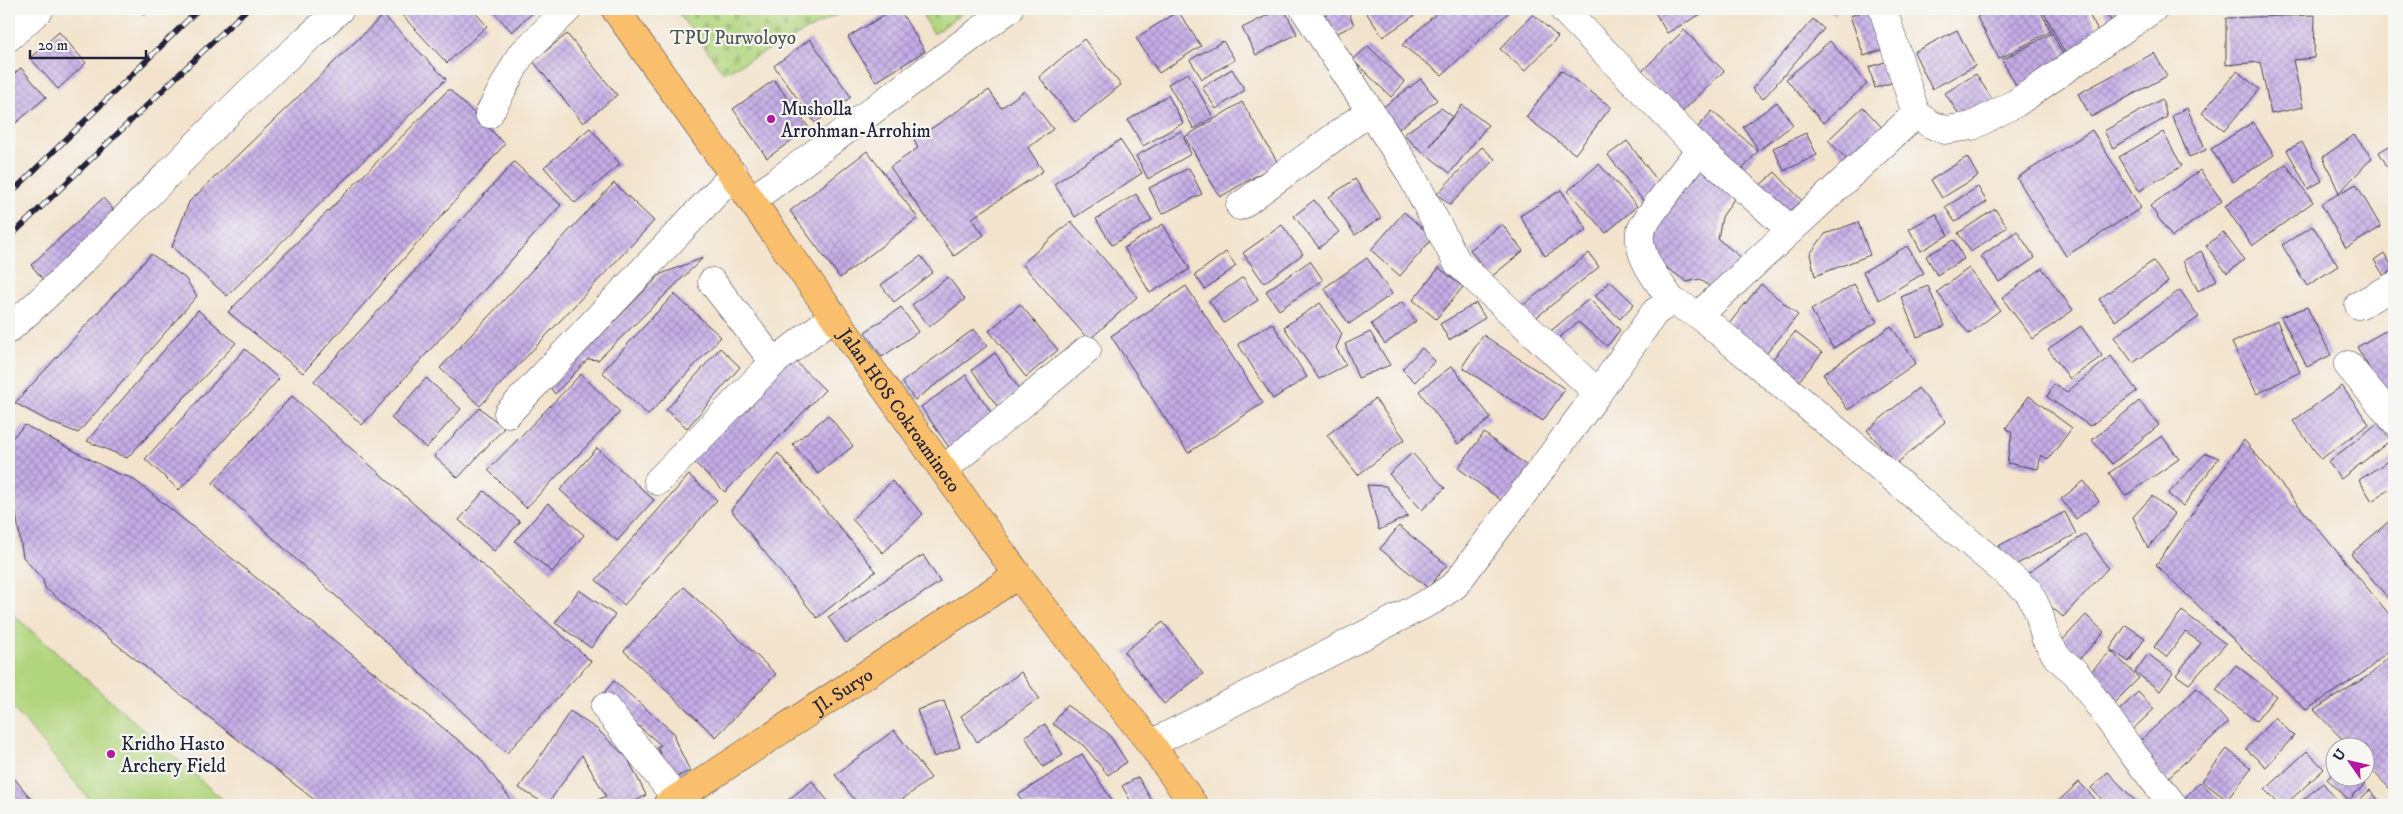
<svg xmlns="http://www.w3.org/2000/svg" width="2403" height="814" font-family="'IM FELL DW Pica',serif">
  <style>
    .grass { fill: #b1d57d; stroke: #6a7c5c }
    .cemetery { fill: url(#cemetery-stones); stroke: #6a7c5c }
    .building { fill: url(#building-cross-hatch) }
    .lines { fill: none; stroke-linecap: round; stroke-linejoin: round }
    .minor-casing { stroke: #413f51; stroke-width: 29 }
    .major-casing { stroke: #413f51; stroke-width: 29 }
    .minor { stroke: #fff; stroke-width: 28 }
    .major { stroke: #f9bf6d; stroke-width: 28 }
    .rail-casing { stroke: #22223b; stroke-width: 5.5 }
    .rail { stroke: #f6f6f2; stroke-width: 4; stroke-dasharray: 11; stroke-linecap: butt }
    .poi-dot { fill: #b5179e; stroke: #f6f6f2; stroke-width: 2 }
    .labels { text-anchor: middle; stroke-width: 4.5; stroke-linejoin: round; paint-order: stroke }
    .park-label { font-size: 19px; fill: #4d584f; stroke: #f6f6f2 }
    .poi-label { font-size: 19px; fill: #22223b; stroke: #f6f6f2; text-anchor: start }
    .street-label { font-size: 19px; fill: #22223b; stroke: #f6f6f2 }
  </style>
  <defs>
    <pattern id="cemetery-stones" width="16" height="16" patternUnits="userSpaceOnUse" patternTransform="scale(1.25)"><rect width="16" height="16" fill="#b1d57d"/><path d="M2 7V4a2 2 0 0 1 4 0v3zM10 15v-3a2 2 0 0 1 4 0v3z" fill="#98b76d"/></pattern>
    <pattern id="building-cross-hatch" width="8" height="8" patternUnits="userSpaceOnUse" patternTransform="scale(1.25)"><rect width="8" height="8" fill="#c5ade7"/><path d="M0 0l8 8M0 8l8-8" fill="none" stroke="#a08cbc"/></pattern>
  </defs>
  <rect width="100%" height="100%" fill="#f6f6f2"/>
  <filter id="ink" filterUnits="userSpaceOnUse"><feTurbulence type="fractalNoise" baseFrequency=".02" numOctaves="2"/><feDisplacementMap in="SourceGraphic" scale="10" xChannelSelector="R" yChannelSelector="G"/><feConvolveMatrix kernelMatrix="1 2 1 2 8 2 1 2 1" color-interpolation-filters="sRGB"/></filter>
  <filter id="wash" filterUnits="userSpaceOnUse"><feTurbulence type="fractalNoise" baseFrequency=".0096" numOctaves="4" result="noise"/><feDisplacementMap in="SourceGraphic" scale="20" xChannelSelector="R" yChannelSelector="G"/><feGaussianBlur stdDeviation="1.12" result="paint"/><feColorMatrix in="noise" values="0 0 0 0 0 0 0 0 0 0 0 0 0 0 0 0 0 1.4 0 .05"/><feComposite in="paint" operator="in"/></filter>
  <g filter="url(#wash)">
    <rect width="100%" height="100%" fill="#f3e3cc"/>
    <polygon class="grass" points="9,611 229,805 94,805 9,703"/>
    <g class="cemetery">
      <polygon points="675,9 848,9 724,73"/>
      <polygon points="919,9 968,9 934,34"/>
    </g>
    <g id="blocks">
      <g class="building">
        <polygon points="138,9 152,9 144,15"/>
        <polygon points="402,9 472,9 487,26 447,63 399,12"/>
        <polygon points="491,9 537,9 512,32"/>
        <polygon points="894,9 899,9 925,51 876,82 848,37"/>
        <polygon points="1280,9 1284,9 1297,34 1256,55 1242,28"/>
        <polygon points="1337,9 1347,9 1354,25 1329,37 1320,17"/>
        <polygon points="1368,9 1415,9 1418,13 1383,37 1365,11"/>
        <polygon points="1441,9 1512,9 1442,75 1402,45"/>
        <polygon points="1653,9 1710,9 1667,33"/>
        <polygon points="1828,9 1840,9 1834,15"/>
        <polygon points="1870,9 1884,49 1864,56 1850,16"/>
        <polygon points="1993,9 2039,9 2051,31 1999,59 1977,17"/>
        <polygon points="2042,9 2086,9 2103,40 2068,59"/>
        <polygon points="2103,9 2139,9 2114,25"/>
        <polygon points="1178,11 1201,46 1159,73 1136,38"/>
        <polygon points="1533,14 1558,37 1525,71 1500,49"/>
        <polygon points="383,15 446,79 227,296 172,247 189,202"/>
        <polygon points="2315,15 2314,58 2293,60 2303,107 2271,114 2260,62 2226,65 2226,18"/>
        <polygon points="1813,19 1824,29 1763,99 1752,89"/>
        <polygon points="1684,30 1724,71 1680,114 1640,73"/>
        <polygon points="1957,30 1975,66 1932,89 1914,52"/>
        <polygon points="59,32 86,63 58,89 30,58"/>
        <polygon points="2052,33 2067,62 2018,89 2002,60"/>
        <polygon points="567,34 617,95 583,123 533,61"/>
        <polygon points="810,39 851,97 815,123 774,66"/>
        <polygon points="1084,39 1121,85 1075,122 1039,77"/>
        <polygon points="1223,41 1235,60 1202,79 1190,60"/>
        <polygon points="1830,41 1867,84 1823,123 1786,79"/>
        <polygon points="1368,46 1405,82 1391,97 1353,60"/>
        <polygon points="2154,53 2167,76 2091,117 2078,94"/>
        <polygon points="1888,61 1894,82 1875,88 1869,67"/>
        <polygon points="21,68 46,97 9,129 9,78"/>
        <polygon points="1232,69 1245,90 1216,109 1202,87"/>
        <polygon points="1561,70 1611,107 1575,154 1526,117"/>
        <polygon points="2237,71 2259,89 2224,131 2202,113"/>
        <polygon points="1188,73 1213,117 1194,129 1168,84"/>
        <polygon points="1976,74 1994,102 1963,121 1945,93"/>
        <polygon points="1421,79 1437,100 1393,133 1378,111"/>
        <polygon points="774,80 809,128 767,158 733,109"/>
        <polygon points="449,89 505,144 303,373 228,312"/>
        <polygon points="989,90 1001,108 1024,91 1053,129 1028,148 1043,171 972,218 984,235 954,256 890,167 918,148 914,140"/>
        <polygon points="1168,95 1183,123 1143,146 1128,120"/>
        <polygon points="2162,99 2167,117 2113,148 2104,131"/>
        <polygon points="1242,102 1278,163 1220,197 1185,137"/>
        <polygon points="1777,102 1793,125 1759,150 1743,127"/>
        <polygon points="1462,105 1488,125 1450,173 1413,144 1404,134 1441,108 1452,116 1430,146"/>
        <polygon points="1863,107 1888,134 1854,167 1828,140"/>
        <polygon points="2187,108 2206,150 2189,157 2172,116"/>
        <polygon points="1712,111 1758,151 1737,176 1690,136"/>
        <polygon points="2253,122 2274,155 2233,182 2211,149"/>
        <polygon points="590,128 620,164 575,203 544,167"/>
        <polygon points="2092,130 2141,208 2066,256 2017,178"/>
        <polygon points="1181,131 1191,154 1148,179 1136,156"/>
        <polygon points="2163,132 2182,166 2139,191 2119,157"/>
        <polygon points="1806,133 1817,155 1784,171 1773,148"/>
        <polygon points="2354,135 2372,158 2339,193 2323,157"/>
        <polygon points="1120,140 1142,173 1075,217 1054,184"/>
        <polygon points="1627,141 1663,188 1644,202 1608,155"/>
        <polygon points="2302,142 2322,181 2308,189 2287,150"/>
        <polygon points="2394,143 2394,174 2392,175 2379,152"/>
        <polygon points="1482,147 1495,159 1450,205 1437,194"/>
        <polygon points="867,151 918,218 840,278 790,211"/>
        <polygon points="1967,157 1978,176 1942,198 1931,180"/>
        <polygon points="1701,161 1734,199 1722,217 1718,239 1748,263 1718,293 1700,279 1687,282 1657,261 1646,231"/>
        <polygon points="514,162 561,205 362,425 314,381"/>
        <polygon points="1599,164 1637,206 1606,233 1568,191"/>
        <polygon points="2286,164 2313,202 2252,246 2225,206"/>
        <polygon points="1189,168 1202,194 1162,214 1149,188"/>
        <polygon points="2200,170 2222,201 2172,237 2150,206"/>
        <polygon points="1775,172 1805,204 1787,221 1757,188"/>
        <polygon points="1355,179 1381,218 1355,235 1329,197"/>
        <polygon points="614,183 654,221 480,406 440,368"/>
        <polygon points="2356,184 2381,227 2346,248 2321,204"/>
        <polygon points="1978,187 1987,202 1955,222 1945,207"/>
        <polygon points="1561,190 1587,230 1545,256 1520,216"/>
        <polygon points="1136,194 1152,220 1112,245 1096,219"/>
        <polygon points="103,198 119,216 46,283 31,265"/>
        <polygon points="1314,200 1339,232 1319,248 1294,216"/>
        <polygon points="1995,209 2007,227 1971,252 1958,233"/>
        <polygon points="1404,212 1433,238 1400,276 1371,250"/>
        <polygon points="1936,214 1948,235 1921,251 1909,229"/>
        <polygon points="1071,221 1137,297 1089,340 1022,264"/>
        <polygon points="1858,222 1870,255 1815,276 1810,254 1825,234"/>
        <polygon points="1163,224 1190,269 1150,293 1124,248"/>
        <polygon points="1502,224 1523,251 1491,277 1470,250"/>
        <polygon points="1282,225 1303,254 1264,283 1243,253"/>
        <polygon points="2313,226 2338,266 2307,286 2282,245"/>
        <polygon points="2017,231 2035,258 1999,282 1981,256"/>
        <polygon points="2223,232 2244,260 2227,273 2206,246"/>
        <polygon points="1954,240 1964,259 1937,275 1926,256"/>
        <polygon points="1907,246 1924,273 1879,300 1863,272"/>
        <polygon points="2201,251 2217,280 2198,291 2183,261"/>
        <polygon points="1226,252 1236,266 1205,289 1195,275"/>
        <polygon points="1589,253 1599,267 1533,320 1522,306"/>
        <polygon points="2384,253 2394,269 2384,276 2374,260"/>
        <polygon points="151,254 185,278 197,296 78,433 50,422 15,403"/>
        <polygon points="921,256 933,272 894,302 881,285"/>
        <polygon points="703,258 598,360 588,359 555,394 550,387 661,274"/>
        <polygon points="1367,258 1392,294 1349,324 1324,288"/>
        <polygon points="1310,261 1323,280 1279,310 1266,291"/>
        <polygon points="2153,261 2168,282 2115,321 2099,299"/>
        <polygon points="1439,268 1463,287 1436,319 1413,300"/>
        <polygon points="1969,268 2000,310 1969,334 1937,292"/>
        <polygon points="2042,268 2073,310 2033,339 2002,298"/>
        <polygon points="948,277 965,299 929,327 912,305"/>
        <polygon points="1243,277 1258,300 1224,323 1209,301"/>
        <polygon points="1610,281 1634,304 1620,319 1595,296"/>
        <polygon points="1761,284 1798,315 1761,360 1724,330"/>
        <polygon points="1854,284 1877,322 1833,348 1811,310"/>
        <polygon points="1186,286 1263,403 1188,453 1111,336"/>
        <polygon points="1928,286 1945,326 1917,337 1901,297"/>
        <polygon points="2180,290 2199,317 2133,363 2114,337"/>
        <polygon points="674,294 721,337 648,415 602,372"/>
        <polygon points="1589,299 1620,330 1607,346 1578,322 1553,343 1546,335"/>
        <polygon points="1402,302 1416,321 1385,344 1371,324"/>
        <polygon points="1320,303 1342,334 1336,348 1346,365 1319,379 1284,327"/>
        <polygon points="1476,303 1485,318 1449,340 1440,324"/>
        <polygon points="1020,304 1058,350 1026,377 989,331"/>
        <polygon points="901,307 918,332 882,357 865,332"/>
        <polygon points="2307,307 2331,355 2307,367 2281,317"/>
        <polygon points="198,310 236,343 127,458 87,441"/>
        <polygon points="2277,321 2300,372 2257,394 2232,343"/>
        <polygon points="1272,323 1307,377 1273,399 1238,344"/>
        <polygon points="1891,326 1916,363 1848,410 1823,374"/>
        <polygon points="2081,326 2102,356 2070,379 2048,349"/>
        <polygon points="2394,326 2394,388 2384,394 2357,347"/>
        <polygon points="974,329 987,346 915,400 902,382"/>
        <polygon points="1370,332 1390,365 1358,378 1345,344"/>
        <polygon points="1795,332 1822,353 1793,388 1767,366"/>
        <polygon points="1483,335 1565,389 1543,421 1462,367"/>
        <polygon points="720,348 740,367 687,428 666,410"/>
        <polygon points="1422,348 1435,361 1415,382 1402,369"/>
        <polygon points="245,349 279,379 179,490 145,459"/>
        <polygon points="995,353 1020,390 997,406 972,370"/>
        <polygon points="2111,356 2137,391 2090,426 2047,397 2054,384 2067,392"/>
        <polygon points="791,357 825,390 725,492 691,459"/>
        <polygon points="1452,366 1491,418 1458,444 1419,391"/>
        <polygon points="581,374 620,412 526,508 488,470"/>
        <polygon points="966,375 995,418 950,449 921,407"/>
        <polygon points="426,378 461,409 426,448 391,418"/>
        <polygon points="2342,386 2369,424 2321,459 2293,421"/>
        <polygon points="1918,388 1946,421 1896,464 1867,430"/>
        <polygon points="292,396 591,661 507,753 213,483"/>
        <polygon points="2029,396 2072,428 2048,460 2041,455 2038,469 2007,463 2012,433 2006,428"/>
        <polygon points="1375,399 1405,439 1358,475 1327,435"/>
        <polygon points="2139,401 2159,425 2112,464 2092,440"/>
        <polygon points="480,408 504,428 458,478 434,456"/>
        <polygon points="828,415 853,446 818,474 793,444"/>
        <polygon points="2378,423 2391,440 2341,479 2328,462"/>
        <polygon points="25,425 116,473 132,478 478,756 515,805 321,805 45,588 43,580 23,557 9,469 9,441"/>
        <polygon points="1484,433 1531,469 1505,503 1458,468"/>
        <polygon points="2162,436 2179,459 2125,496 2109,473"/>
        <polygon points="2244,440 2394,620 2394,646 2366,671 2306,710 2156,565"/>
        <polygon points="597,448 654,500 617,541 560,490"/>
        <polygon points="778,453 876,571 817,618 731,510"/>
        <polygon points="1412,453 1445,488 1422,510 1389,474"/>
        <polygon points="2206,453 2219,458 2183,506 2168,494"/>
        <polygon points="2394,457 2394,486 2372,501 2359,480"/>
        <polygon points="689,475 717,500 624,605 596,580"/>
        <polygon points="892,481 923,514 883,553 852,519"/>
        <polygon points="2084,481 2099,501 2076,519 2061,499"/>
        <polygon points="1367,485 1386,486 1408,516 1379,530"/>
        <polygon points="484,491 520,522 494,551 459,520"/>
        <polygon points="2152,496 2175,514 2148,548 2133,517"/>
        <polygon points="548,503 584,535 552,572 515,541"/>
        <polygon points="2065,512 2076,534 2009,568 1998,546"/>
        <polygon points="2394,517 2394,605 2351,554"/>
        <polygon points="1399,526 1447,565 1428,588 1380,549"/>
        <polygon points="2085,534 2108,568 2063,617 2019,579"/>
        <polygon points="923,555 940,582 846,643 828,617"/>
        <polygon points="684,587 776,674 716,737 624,651"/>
        <polygon points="579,590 615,615 591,648 555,623"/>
        <polygon points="2182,611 2226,644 2189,684 2176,675 2201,643 2185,632 2166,657 2154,647"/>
        <polygon points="2086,615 2104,632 2074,665 2058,645"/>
        <polygon points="1163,622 1203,674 1164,704 1124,652"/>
        <polygon points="2126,625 2145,638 2129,662 2110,649"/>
        <polygon points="2111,651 2139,678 2110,707 2083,680"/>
        <polygon points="2394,652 2394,793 2366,764 2366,746 2349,746 2314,710 2371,674"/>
        <polygon points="2148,654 2173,673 2160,691 2135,672"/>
        <polygon points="2236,665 2276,696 2256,721 2216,690"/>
        <polygon points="1021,672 1039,698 977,742 961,716"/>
        <polygon points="614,681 675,734 674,738 690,771 672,779 657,747 661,745 602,695"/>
        <polygon points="2197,688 2228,723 2163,782 2132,748"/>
        <polygon points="2138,692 2154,709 2127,735 2112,717"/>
        <polygon points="944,701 960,747 934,757 917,710"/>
        <polygon points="1066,705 1108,733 1127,762 1108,775 1084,746 1053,724"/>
        <polygon points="570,711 598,730 628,759 646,795 629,805 587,805 606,796 582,755 547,805 519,788"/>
        <polygon points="2275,717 2294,736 2266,767 2246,749"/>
        <polygon points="1045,724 1063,755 1043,767 1025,736"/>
        <polygon points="894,730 931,778 895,805 859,805 835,775"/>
        <polygon points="2227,749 2251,768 2227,800 2202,781"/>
        <polygon points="2307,751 2324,769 2285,805 2280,805 2265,790"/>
        <polygon points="1082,754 1115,805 1025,805 1018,795"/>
        <polygon points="2336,771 2336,776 2357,776 2365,784 2349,800 2327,779"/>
        <polygon points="9,772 36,805 9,805"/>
        <polygon points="2108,772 2139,805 2107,805 2091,788"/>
        <polygon points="1138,777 1152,801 1144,805 1133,805 1122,786"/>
        <polygon points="812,781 831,805 782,805"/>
        <polygon points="2079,782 2101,805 2054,805"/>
        <polygon points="2200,782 2225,805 2178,805"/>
        <polygon points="2323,783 2340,804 2297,805"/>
        <polygon points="2370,790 2383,805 2354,805"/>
      </g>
    </g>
  </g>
  <g filter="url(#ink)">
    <use href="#blocks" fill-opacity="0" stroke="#413f51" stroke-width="1"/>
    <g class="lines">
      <defs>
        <g id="minor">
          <polyline points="1304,9 1409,171 1457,262 1598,393"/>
          <polyline points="1563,9 1700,150"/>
          <polyline points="9,37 40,9"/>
          <polyline points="489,114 520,56 568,9"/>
          <polyline points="1916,114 1930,124 1945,130 1972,126 2016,103 2153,9"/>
          <polyline points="752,200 1009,9"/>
          <polyline points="1240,206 1370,111"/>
          <polyline points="712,282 774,362 834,316"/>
          <path d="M1672,301C1658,281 1637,257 1640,232C1641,224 1691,161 1700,150L1791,230"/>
          <polyline points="2359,305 2394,286"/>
          <polyline points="1699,315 2029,592 2039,613 2045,637 2057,657 2076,673 2134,755 2173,805"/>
          <path d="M9,329C85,263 152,189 223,118C260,80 301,45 340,9"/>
          <polyline points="2348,365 2394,420"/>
          <polyline points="508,413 734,174"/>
          <polyline points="943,470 1087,350"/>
          <polyline points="658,481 774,362"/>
          <polyline points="605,707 677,799"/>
          <polyline points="1151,744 1435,599 1455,585 1598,393 1655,312 1672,301 1699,315 1916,114 1883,9"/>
        </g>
        <g id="major">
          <path id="s1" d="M615,9L1018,575L1151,744L1194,805"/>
          <path id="s2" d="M667,805L1018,575"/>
        </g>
      </defs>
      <use href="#minor" class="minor-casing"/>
      <use href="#major" class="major-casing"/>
      <use href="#minor" class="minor"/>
      <use href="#major" class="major"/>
      <defs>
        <g id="rail">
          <polyline points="9,195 199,9"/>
          <polyline points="9,238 247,9"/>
        </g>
      </defs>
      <use href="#rail" class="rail-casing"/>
      <use href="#rail" class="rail"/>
    </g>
  </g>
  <g class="poi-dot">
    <circle cx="771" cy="119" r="5"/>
    <circle cx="111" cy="754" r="5"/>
  </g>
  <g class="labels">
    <g class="park-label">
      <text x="733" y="44">TPU Purwoloyo</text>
    </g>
    <g class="poi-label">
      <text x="781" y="115">Musholla<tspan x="781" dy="22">Arrohman-Arrohim</tspan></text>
      <text x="121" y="750">Kridho Hasto<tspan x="121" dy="22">Archery Field</tspan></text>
    </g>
    <g class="street-label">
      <text dy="7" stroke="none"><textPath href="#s1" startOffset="492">Jalan HOS Cokroaminoto</textPath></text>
      <text dy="7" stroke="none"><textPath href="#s2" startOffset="210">Jl. Suryo</textPath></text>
    </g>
  </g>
  <rect width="2403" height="814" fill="none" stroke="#f6f6f2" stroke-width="30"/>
  <g transform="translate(2350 762) rotate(304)"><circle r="24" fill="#f6f6f2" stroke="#a1a1a9"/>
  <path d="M0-4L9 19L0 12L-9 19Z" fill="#b5179e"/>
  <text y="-8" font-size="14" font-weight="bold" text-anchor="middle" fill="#22223b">U</text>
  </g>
  <path d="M30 50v8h116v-8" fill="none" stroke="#22223b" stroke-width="2.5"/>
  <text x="38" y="50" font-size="15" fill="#22223b" stroke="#f6f6f2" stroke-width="4" paint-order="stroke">20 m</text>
</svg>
